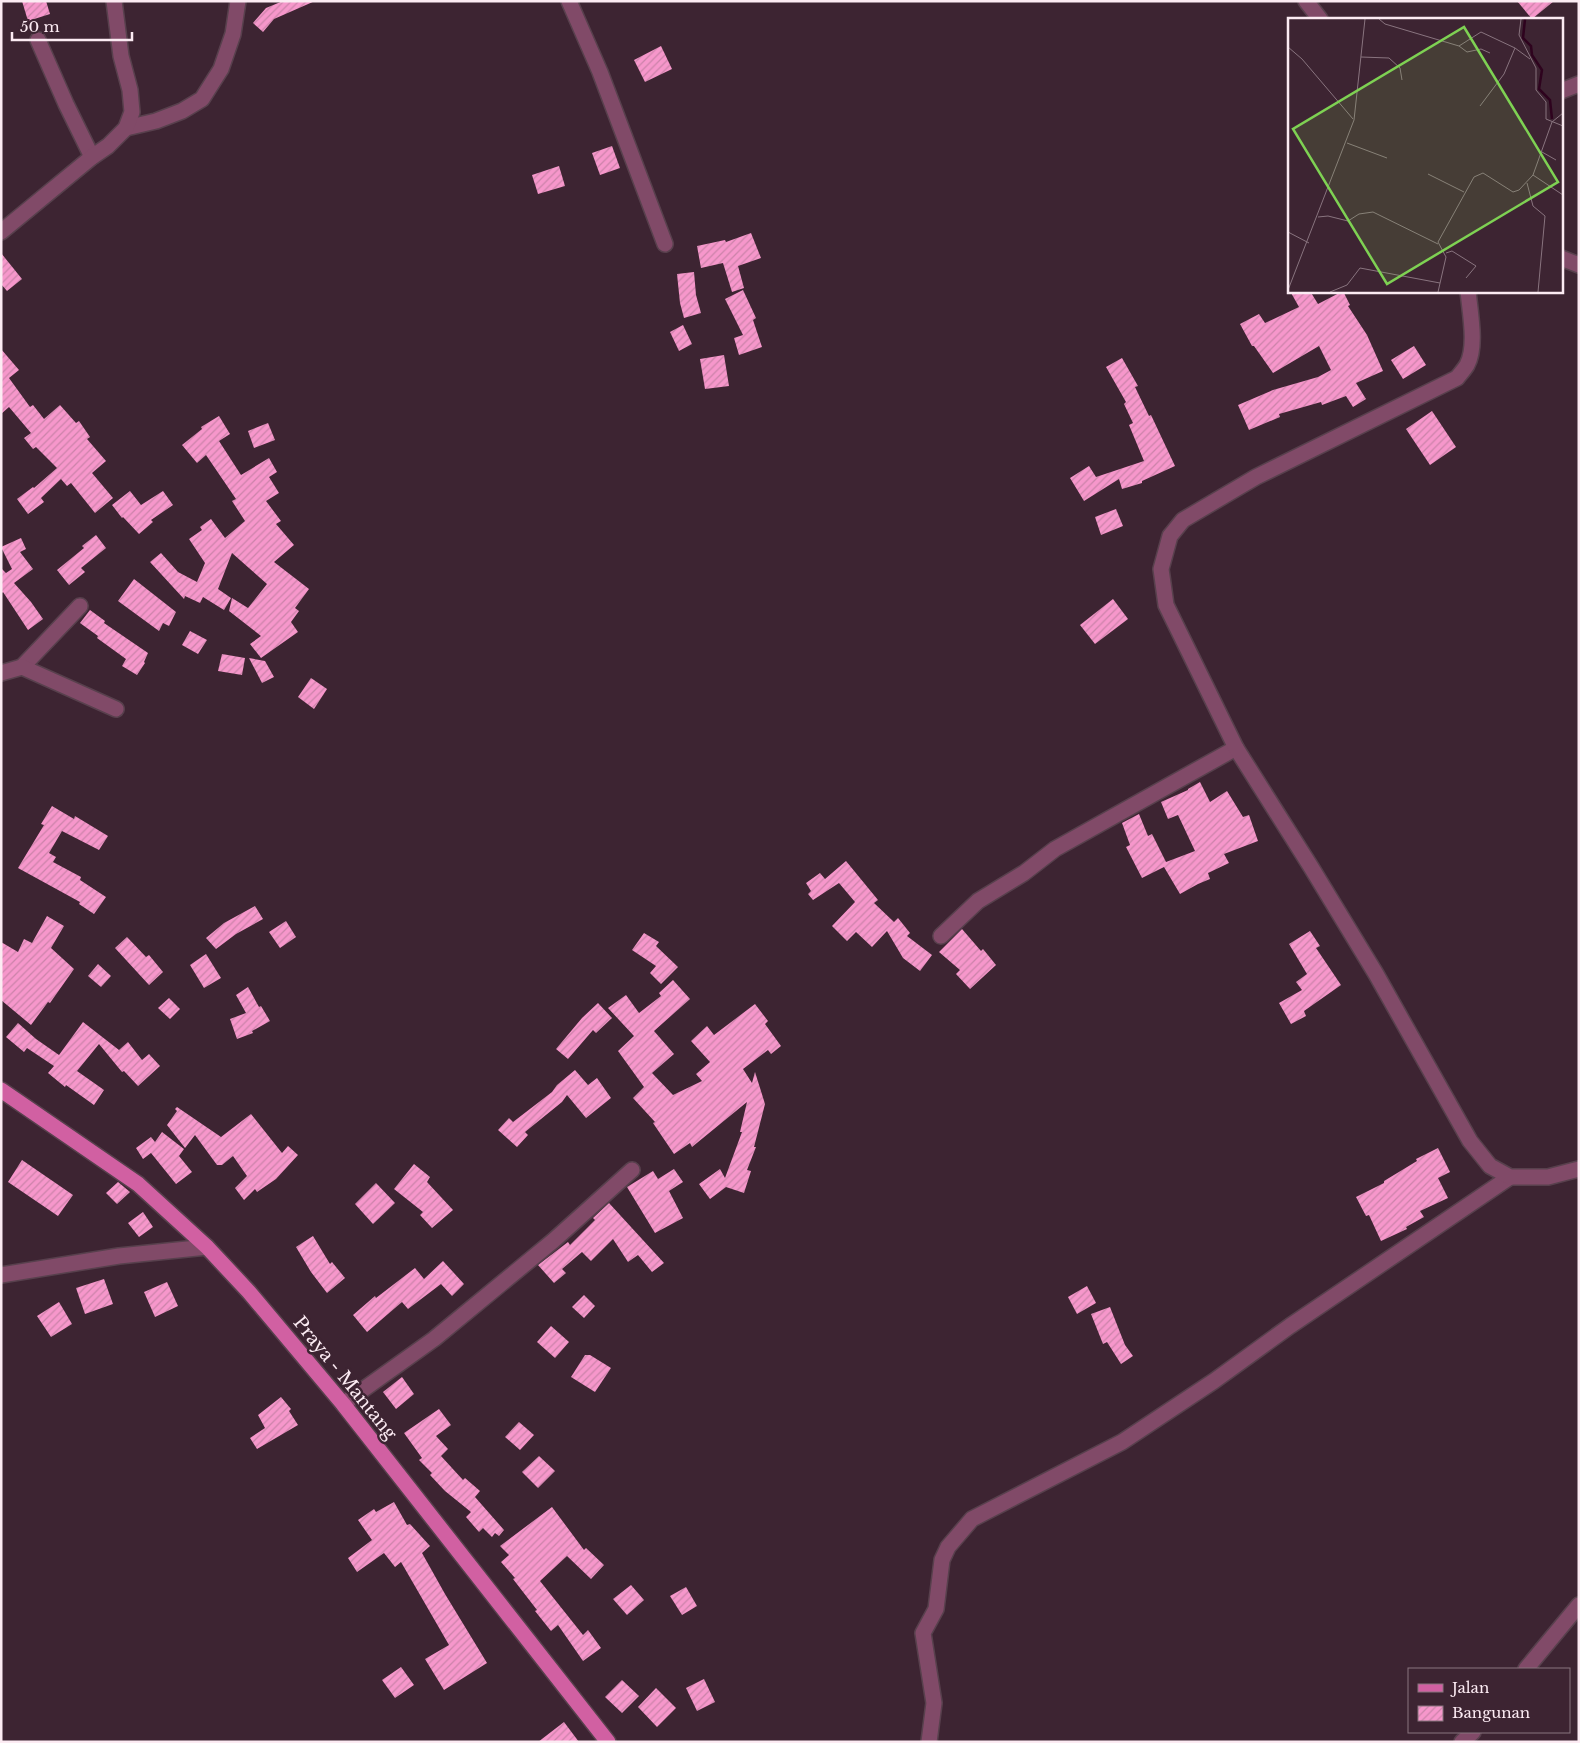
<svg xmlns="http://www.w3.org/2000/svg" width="1580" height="1743" font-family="'Libre Baskerville',serif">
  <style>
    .building { fill: url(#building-hatch) }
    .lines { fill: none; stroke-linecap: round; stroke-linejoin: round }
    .minor-casing { stroke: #58404d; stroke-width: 18 }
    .tertiary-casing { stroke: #58404d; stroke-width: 18 }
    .primary-casing { stroke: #58404d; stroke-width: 18 }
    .minor { stroke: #814a68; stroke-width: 15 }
    .tertiary { stroke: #814a68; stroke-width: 15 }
    .primary { stroke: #d160a2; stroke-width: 15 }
    .labels { text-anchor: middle; stroke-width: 5; stroke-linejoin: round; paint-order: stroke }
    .street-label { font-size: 18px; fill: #fcebf3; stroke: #3d2432 }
    .inset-river { fill: none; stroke: #2e031e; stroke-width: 2.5 }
    .inset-road { fill: none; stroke: #89747f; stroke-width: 1 }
    .view { fill: #7ed153; fill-opacity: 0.15; stroke: #7ed153; stroke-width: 2.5 }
    .inset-edge { fill: none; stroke: #fcebf3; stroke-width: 2.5 }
  </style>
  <defs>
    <pattern id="building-hatch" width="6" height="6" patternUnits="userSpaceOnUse" patternTransform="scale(1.25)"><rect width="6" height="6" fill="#f697cb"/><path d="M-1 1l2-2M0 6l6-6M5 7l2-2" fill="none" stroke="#cc83aa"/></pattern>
  </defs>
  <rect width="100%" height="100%" fill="#3d2432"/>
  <g class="building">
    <polygon points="22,1 46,1 50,14 28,21"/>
    <polygon points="283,1 315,1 274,19 263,32 253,23 266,8"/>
    <polygon points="1517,1 1554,1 1532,19"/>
    <polygon points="661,46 672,69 645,82 634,60"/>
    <polygon points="612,146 620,168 600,175 592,153"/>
    <polygon points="559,166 565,186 538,194 532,175"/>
    <polygon points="751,233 761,258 738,266 744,288 732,292 723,263 701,268 697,246 725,240 726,242"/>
    <polygon points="1,253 22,279 7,291 1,284"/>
    <polygon points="694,272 696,295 701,313 684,318 680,303 677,274"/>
    <polygon points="743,290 756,318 753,320 762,347 739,355 734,338 743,335 725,299"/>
    <polygon points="1290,291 1310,291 1318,304 1343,291 1350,305 1348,306 1367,335 1383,371 1356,383 1366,399 1353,407 1346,396 1322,405 1321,402 1279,414 1280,417 1249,430 1238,405 1273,390 1318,377 1331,370 1319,346 1273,373 1254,346 1252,346 1240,324 1259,314 1265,323 1299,307"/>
    <polygon points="683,325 692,344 679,351 670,332"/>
    <polygon points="1414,346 1426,365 1403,379 1391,360"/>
    <polygon points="1,349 19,370 9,378 30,407 33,405 44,419 60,405 76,423 79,421 90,437 87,439 106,461 92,473 113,498 95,513 71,483 67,486 61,479 41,498 44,502 28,514 17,499 33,487 34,488 57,468 36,447 33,449 24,438 31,433 9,407 1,414"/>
    <polygon points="724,355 729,386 705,389 700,359"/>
    <polygon points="1122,358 1138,386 1135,387 1149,416 1151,415 1175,466 1142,481 1142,483 1122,489 1119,479 1084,501 1070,478 1089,466 1096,477 1144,461 1129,425 1133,423 1124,404 1126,402 1106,367"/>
    <polygon points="1432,411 1456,447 1430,465 1406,429"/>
    <polygon points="219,416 230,434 219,441 241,475 269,458 277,472 269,477 279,493 266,501 281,521 276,524 294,545 274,562 309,589 295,608 299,611 291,622 298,632 261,658 250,644 261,636 229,611 232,598 248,608 267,584 232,553 218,589 231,598 224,610 203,597 200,603 185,596 184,599 150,562 161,553 178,572 197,582 205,563 189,539 202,530 200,527 211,519 225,538 245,521 232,501 236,499 206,455 197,463 182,445 202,429 201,427"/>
    <polygon points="268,423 275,440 254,448 248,431"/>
    <polygon points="130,491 141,505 163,491 173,505 151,520 153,522 139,534 123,517 122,518 112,505"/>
    <polygon points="1116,509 1123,526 1101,535 1095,517"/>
    <polygon points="96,535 106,548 81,568 85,572 69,585 57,570 84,548 82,546"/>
    <polygon points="21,538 26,549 20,552 33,569 14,583 31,602 43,619 28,630 3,592 1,594 1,568 6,573 12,569 1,547"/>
    <polygon points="134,579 176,612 169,626 163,623 159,631 118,601"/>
    <polygon points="1113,599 1128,619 1095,644 1080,625"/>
    <polygon points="90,610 105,621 104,623 148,653 144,662 145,663 137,675 122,666 126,659 97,638 98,636 80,623"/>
    <polygon points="190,631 207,640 198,654 182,645"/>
    <polygon points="222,654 245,658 242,675 218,671"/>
    <polygon points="249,658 265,661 274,677 262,683"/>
    <polygon points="311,678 327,689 314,709 298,697"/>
    <polygon points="1200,782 1210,802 1227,791 1243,817 1249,815 1258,841 1224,854 1229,863 1208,873 1210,879 1198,884 1180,894 1164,867 1142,878 1126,847 1130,845 1122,823 1139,814 1148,836 1152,834 1166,862 1195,851 1178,815 1168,819 1161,802 1188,790 1188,789"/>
    <polygon points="52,806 74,819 75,816 108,836 99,850 62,831 49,853 56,857 53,862 81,877 80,880 106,897 94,914 79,904 80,902 18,868 44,825 41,824"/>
    <polygon points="846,861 878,900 874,903 894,922 898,918 910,933 907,936 932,955 920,971 903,958 887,931 872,947 856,932 847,941 832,926 855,902 839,883 813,900 808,894 811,891 806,883 820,873 825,879"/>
    <polygon points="255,906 263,919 236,934 216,949 206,938 224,923"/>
    <polygon points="47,916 64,926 51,948 74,969 50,1003 48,1002 31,1025 1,1000 1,942 18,952 24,939 32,943"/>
    <polygon points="286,921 296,937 280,948 269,932"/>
    <polygon points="962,929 981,951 983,949 996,965 970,989 956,974 960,970 939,952"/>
    <polygon points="1310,931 1320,946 1316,948 1341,985 1304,1011 1306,1016 1291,1024 1279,1003 1302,990 1296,982 1307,974 1289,944"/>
    <polygon points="644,933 659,942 656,946 678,967 661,984 650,973 656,966 632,950"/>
    <polygon points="127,937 146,957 149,955 163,972 149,985 115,948"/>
    <polygon points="206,954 221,978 204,988 190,965"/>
    <polygon points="98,964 111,976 101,987 88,976"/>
    <polygon points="673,980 690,999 654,1031 674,1054 652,1073 673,1095 702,1081 696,1074 710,1062 691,1041 707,1026 714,1035 755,1004 768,1021 765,1024 781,1046 771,1054 768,1050 743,1069 752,1083 755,1072 765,1104 754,1147 756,1147 747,1170 751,1171 744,1193 726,1187 710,1199 699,1184 720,1169 725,1178 742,1132 740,1132 747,1102 692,1147 690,1143 674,1154 653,1123 655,1122 633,1098 644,1087 618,1051 634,1036 608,1008 626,995 639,1013 661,996 659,993"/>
    <polygon points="248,987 259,1007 261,1006 270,1021 252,1031 253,1033 237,1039 230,1019 246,1013 236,995"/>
    <polygon points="169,998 180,1009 170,1019 158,1008"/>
    <polygon points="598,1003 612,1018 596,1033 593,1030 568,1059 556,1049 582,1018"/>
    <polygon points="83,1022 119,1050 128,1042 142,1060 149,1054 160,1066 138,1086 124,1071 122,1072 99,1044 77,1071 104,1090 94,1105 66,1085 65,1087 48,1073 54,1066 27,1048 24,1052 6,1037 18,1023 36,1039 59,1055"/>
    <polygon points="575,1070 588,1085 597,1078 611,1098 586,1118 567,1095 562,1102 525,1132 528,1135 517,1147 498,1130 509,1118 513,1122 552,1092 557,1085"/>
    <polygon points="177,1107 221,1137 251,1114 282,1153 288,1146 298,1155 276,1179 257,1192 255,1189 244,1200 235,1188 247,1176 233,1156 222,1165 217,1165 195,1135 185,1148 167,1125 177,1111 175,1109"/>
    <polygon points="162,1132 184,1149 179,1156 192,1172 176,1184 151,1153 143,1159 136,1148 151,1137 155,1142"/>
    <polygon points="1438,1148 1450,1172 1438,1178 1448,1198 1420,1211 1424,1217 1406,1227 1407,1229 1381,1241 1369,1215 1366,1216 1356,1197 1384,1183 1384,1181 1417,1161 1416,1159"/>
    <polygon points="22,1160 73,1195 58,1216 8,1182"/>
    <polygon points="414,1164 430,1177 427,1182 453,1210 432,1228 420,1215 423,1212 394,1189"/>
    <polygon points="674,1169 683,1182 669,1191 683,1218 655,1233 627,1187 653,1171 658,1179"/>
    <polygon points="118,1182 130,1192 117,1204 106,1193"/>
    <polygon points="376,1183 395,1203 373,1224 355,1204"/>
    <polygon points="609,1203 664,1263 652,1272 638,1255 628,1262 613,1239 591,1261 582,1252 562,1269 566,1273 554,1283 538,1265 568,1242 570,1245 595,1220 593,1218"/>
    <polygon points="143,1212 153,1227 139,1237 128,1223"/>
    <polygon points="313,1236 330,1264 332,1262 345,1278 327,1293 311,1272 296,1247"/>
    <polygon points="443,1261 464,1284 452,1296 441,1284 408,1309 402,1302 367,1332 353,1315 375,1296 376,1298 415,1268 424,1279"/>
    <polygon points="104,1279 113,1304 85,1314 76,1288"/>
    <polygon points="167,1282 178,1306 155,1317 144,1292"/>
    <polygon points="1087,1286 1096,1303 1077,1314 1068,1297"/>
    <polygon points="584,1295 595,1306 584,1318 572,1307"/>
    <polygon points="59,1302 72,1324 51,1337 37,1316"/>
    <polygon points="1110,1307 1125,1345 1133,1356 1121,1364 1107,1342 1103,1344 1091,1314"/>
    <polygon points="551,1326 569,1342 555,1358 537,1342"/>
    <polygon points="585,1355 590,1355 611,1368 595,1392 571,1377"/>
    <polygon points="402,1377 414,1394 396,1409 383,1392"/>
    <polygon points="281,1397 291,1409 289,1411 298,1425 257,1449 250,1438 265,1428 258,1415"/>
    <polygon points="439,1409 451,1425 436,1436 448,1449 441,1456 463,1480 465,1478 480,1491 475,1497 504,1530 499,1536 495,1533 492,1537 483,1528 479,1532 466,1517 471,1512 445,1491 430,1475 432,1473 419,1460 422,1458 404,1433"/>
    <polygon points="519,1422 534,1435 520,1450 505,1437"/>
    <polygon points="539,1456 555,1471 538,1488 522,1472"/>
    <polygon points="394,1502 407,1525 410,1524 430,1546 422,1553 445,1594 487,1663 444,1690 425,1659 449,1645 401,1562 395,1567 384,1553 357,1572 348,1558 372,1540 358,1520 374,1509 376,1512"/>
    <polygon points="552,1507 584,1550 586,1548 604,1565 591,1579 567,1556 540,1581 583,1635 588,1630 601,1648 583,1661 558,1625 551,1631 535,1611 537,1610 513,1579 515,1578 501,1562 509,1555 500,1546"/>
    <polygon points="631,1585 644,1600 627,1615 613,1599"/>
    <polygon points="686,1587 697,1606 682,1615 670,1596"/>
    <polygon points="401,1667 414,1685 395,1698 382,1680"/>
    <polygon points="704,1679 715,1702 697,1711 686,1688"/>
    <polygon points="622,1680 639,1696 622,1713 605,1697"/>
    <polygon points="656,1688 676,1708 657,1727 638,1707"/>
    <polygon points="564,1722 579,1742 538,1742"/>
  </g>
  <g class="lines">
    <defs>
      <g id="minor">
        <polyline points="569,1 600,72 665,244"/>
        <polyline points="38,40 66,104 92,157"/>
        <polyline points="1561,91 1579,84"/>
        <polyline points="126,128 156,121 182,111 202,99 221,69 233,34 238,1"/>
        <polyline points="1,232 92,157 108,146 126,128 132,112 130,90 121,56 114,1"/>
        <polyline points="1561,258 1579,265"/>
        <polyline points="22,667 80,606"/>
        <polyline points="1,673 22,667 116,709"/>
        <polyline points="941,936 978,901 1024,873 1055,849 1236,748"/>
        <polyline points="1,1275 119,1256 207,1247"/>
        <polyline points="343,1404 434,1339 553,1241 632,1170"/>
        <polyline points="1526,1669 1579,1605"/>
        <polyline points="929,1742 934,1703 923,1633 936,1609 942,1560 948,1547 972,1519 1122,1442 1214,1381 1290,1326 1510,1177"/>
        <polyline points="1462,1742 1473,1732"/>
      </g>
      <g id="tertiary">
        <polyline points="1306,1 1320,19"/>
        <path d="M1468,291C1470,312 1477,347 1467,365C1464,370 1460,374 1457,378L1256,477L1183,520L1170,536L1161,569L1166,605L1236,748L1311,867L1376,974L1470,1141L1490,1166L1510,1177H1548L1579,1169"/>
      </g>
      <polyline id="primary" points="1,1090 138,1184 207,1247 249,1292 343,1404 608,1742"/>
    </defs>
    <use href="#minor" class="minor-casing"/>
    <use href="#tertiary" class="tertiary-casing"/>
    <use href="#primary" class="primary-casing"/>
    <use href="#minor" class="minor"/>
    <use href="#tertiary" class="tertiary"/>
    <use href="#primary" class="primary"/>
  </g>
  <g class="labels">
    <g class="street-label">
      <text transform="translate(345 1378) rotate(51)" y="6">Praya - Mantang</text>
    </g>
  </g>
  <g transform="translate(1288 18)">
    <rect width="275" height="275" fill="#3d2432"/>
    <path class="inset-river" d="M237,1L235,20L243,28L244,37L254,52L251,71L262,82L264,101"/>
    <path class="inset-road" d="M91,1L97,6L171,28L193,14L227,30L216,56L192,88M233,1L231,17L248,50V72L258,84V101L275,108M171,28L179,34L193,31L202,35M0,29L14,41L65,101M227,30L242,41M73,39L101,40L112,50L114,62M59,125L99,140M254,134L268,142M140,156L176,174M245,157L275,177M239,165L245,188L257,198L250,274M30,199L40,198L60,203L71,196L85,194L150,226M0,214L21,225M158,235L164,233L188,248L178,260M0,272L66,102L77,1M42,274L59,267L72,250L152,265M150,274L158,239L150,224L186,159L195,155L225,174L231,172L245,157L264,104L275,95"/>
    <path class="view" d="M176,9L270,164L99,266L5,111Z"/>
    <rect width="275" height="275" class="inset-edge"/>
  </g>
  <rect width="1580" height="1743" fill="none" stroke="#fcebf3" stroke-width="5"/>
  <rect x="1408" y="1668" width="162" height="65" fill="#3d2432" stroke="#89747f"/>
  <rect x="1418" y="1684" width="25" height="8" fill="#d160a2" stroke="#89747f"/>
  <text x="1452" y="1693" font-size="15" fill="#fcebf3">Jalan</text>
  <rect x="1418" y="1706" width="25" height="15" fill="url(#building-hatch)" stroke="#89747f"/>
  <text x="1452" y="1718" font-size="15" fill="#fcebf3">Bangunan</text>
  <path d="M12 32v8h120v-8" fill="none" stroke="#fcebf3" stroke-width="2.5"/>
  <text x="20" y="32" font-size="15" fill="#fcebf3" stroke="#3d2432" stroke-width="4" paint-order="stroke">50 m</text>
</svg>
